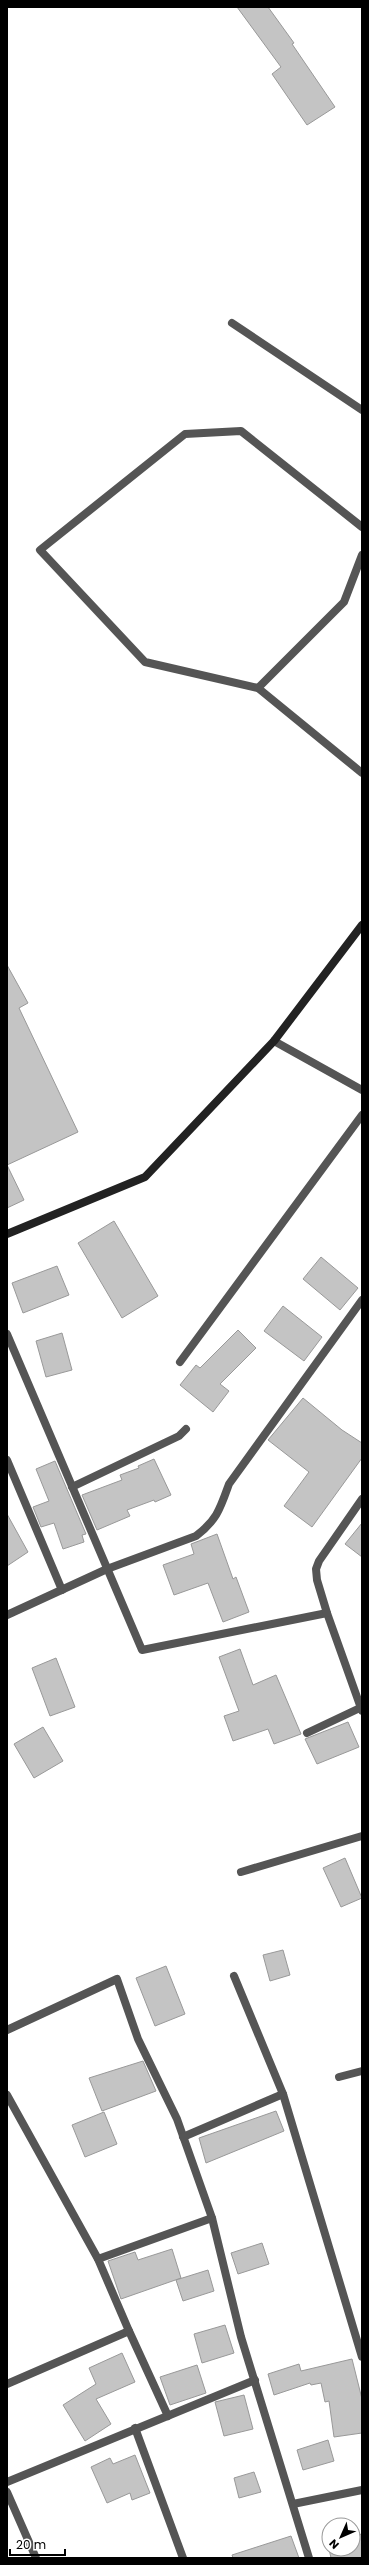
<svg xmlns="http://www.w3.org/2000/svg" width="369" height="2565" font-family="Poppins,sans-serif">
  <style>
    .building { fill: #c4c4c4; stroke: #999 }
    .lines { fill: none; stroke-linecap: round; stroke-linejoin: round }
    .lane { stroke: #555; stroke-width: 8 }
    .street { stroke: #555; stroke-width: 8 }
    .secondary { stroke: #222; stroke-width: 8 }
  </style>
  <rect width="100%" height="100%" fill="#fff"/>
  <g class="building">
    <polygon points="237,7 268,7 294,43 292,44 335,107 307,125 272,74 281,67"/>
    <polygon points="7,965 28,1003 19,1008 78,1132 7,1165"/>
    <polygon points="7,1165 24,1200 7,1208"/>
    <polygon points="114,1221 158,1296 122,1318 78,1243"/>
    <polygon points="321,1257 358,1288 340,1310 303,1279"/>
    <polygon points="57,1266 69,1295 23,1313 12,1283"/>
    <polygon points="283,1306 322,1337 304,1361 264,1331"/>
    <polygon points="238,1330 256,1348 220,1384 229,1391 213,1412 180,1385 196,1365 200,1368"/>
    <polygon points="62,1333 72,1370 46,1377 36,1341"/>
    <polygon points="303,1398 342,1430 362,1443 362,1458 312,1527 284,1506 309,1472 268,1440"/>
    <polygon points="154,1459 171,1495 155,1502 154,1500 127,1510 130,1516 97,1530 82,1495 122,1480 120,1475 139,1468 138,1466"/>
    <polygon points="55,1461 86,1534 82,1535 84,1542 63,1549 54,1523 41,1527 33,1507 49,1501 36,1469"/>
    <polygon points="7,1514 28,1552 7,1566"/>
    <polygon points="362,1523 362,1557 345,1544"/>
    <polygon points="217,1534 233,1579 236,1577 249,1612 223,1622 208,1583 174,1595 163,1565 194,1554 191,1544"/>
    <polygon points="240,1649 253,1685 276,1675 301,1734 274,1744 268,1729 233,1741 224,1716 239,1711 219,1657"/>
    <polygon points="56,1658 75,1707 50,1716 32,1668"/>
    <polygon points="348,1722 359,1747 317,1764 305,1739"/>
    <polygon points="43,1727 63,1761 34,1778 14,1744"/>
    <polygon points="345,1858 362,1898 341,1907 323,1868"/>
    <polygon points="283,1950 290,1975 270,1981 263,1955"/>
    <polygon points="166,1966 185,2014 155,2026 136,1978"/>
    <polygon points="143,2061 156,2091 102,2111 89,2078"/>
    <polygon points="276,2111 284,2131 206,2163 199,2138"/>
    <polygon points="104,2112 117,2144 85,2157 72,2125"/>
    <polygon points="262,2243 269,2264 238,2274 231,2253"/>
    <polygon points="172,2249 181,2278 121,2299 108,2261 135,2252 138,2260"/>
    <polygon points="208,2270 214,2291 183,2301 176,2280"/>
    <polygon points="225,2325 234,2353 202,2363 194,2334"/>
    <polygon points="122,2353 135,2382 96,2399 111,2424 85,2441 63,2405 96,2384 89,2368"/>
    <polygon points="352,2359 362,2399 362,2433 334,2437 329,2401 325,2402 321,2383 311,2385 310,2383 274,2395 268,2374 299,2364 301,2371"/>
    <polygon points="197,2365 206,2393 170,2405 160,2377"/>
    <polygon points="244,2395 253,2429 224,2436 215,2402"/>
    <polygon points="328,2440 334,2461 303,2470 297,2450"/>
    <polygon points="135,2455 150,2493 132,2500 130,2493 107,2503 91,2467 110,2458 113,2464"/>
    <polygon points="254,2472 261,2492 239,2498 234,2478"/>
    <polygon points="362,2534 362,2558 331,2558 329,2549 353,2549 353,2536"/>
    <polygon points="291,2536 299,2558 233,2558 232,2555"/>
  </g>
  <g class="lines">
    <g class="lane">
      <polyline points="362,527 241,431 185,434 40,550 145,662 258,688 362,773"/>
      <polyline points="258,688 344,602 362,555"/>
    </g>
    <g class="street">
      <polyline points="232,323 362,410"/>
      <polyline points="274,1041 362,1090"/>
      <polyline points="7,1334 142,1650 327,1613 362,1711"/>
      <polyline points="180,1362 362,1115"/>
      <polyline points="7,1460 62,1590"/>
      <polyline points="72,1487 179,1436 186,1429"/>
      <polyline points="327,1613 317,1580 316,1569 319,1561 362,1499"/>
      <path d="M7,1615L107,1569L196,1536C217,1520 220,1509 229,1484L362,1300"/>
      <polyline points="307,1733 362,1707"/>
      <polyline points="241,1872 362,1836"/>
      <polyline points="234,1976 283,2094 362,2357"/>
      <polyline points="7,2030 117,1979 138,2039 177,2119 212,2218 241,2337 309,2558"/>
      <polyline points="339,2077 362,2071"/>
      <polyline points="7,2095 98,2259 129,2331"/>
      <polyline points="183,2137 283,2094"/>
      <polyline points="98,2259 212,2218"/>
      <polyline points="7,2384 129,2331 168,2416"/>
      <polyline points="135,2428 183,2558"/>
      <polyline points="7,2482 255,2380"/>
      <polyline points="7,2492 36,2558"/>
      <polyline points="293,2504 362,2490"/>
    </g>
    <polyline class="secondary" points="7,1234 145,1177 274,1041 362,925"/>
  </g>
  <rect width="369" height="2565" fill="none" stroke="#000000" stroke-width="16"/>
  <g transform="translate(341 2537) rotate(225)"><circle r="19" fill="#ffffff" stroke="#999999"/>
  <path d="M0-3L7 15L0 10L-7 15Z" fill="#000000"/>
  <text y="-6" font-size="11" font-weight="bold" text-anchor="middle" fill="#000000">N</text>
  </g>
  <path d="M10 2549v6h55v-6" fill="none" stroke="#000000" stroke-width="2"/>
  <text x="16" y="2549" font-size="12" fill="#000000" stroke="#ffffff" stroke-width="3" paint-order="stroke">20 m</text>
</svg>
